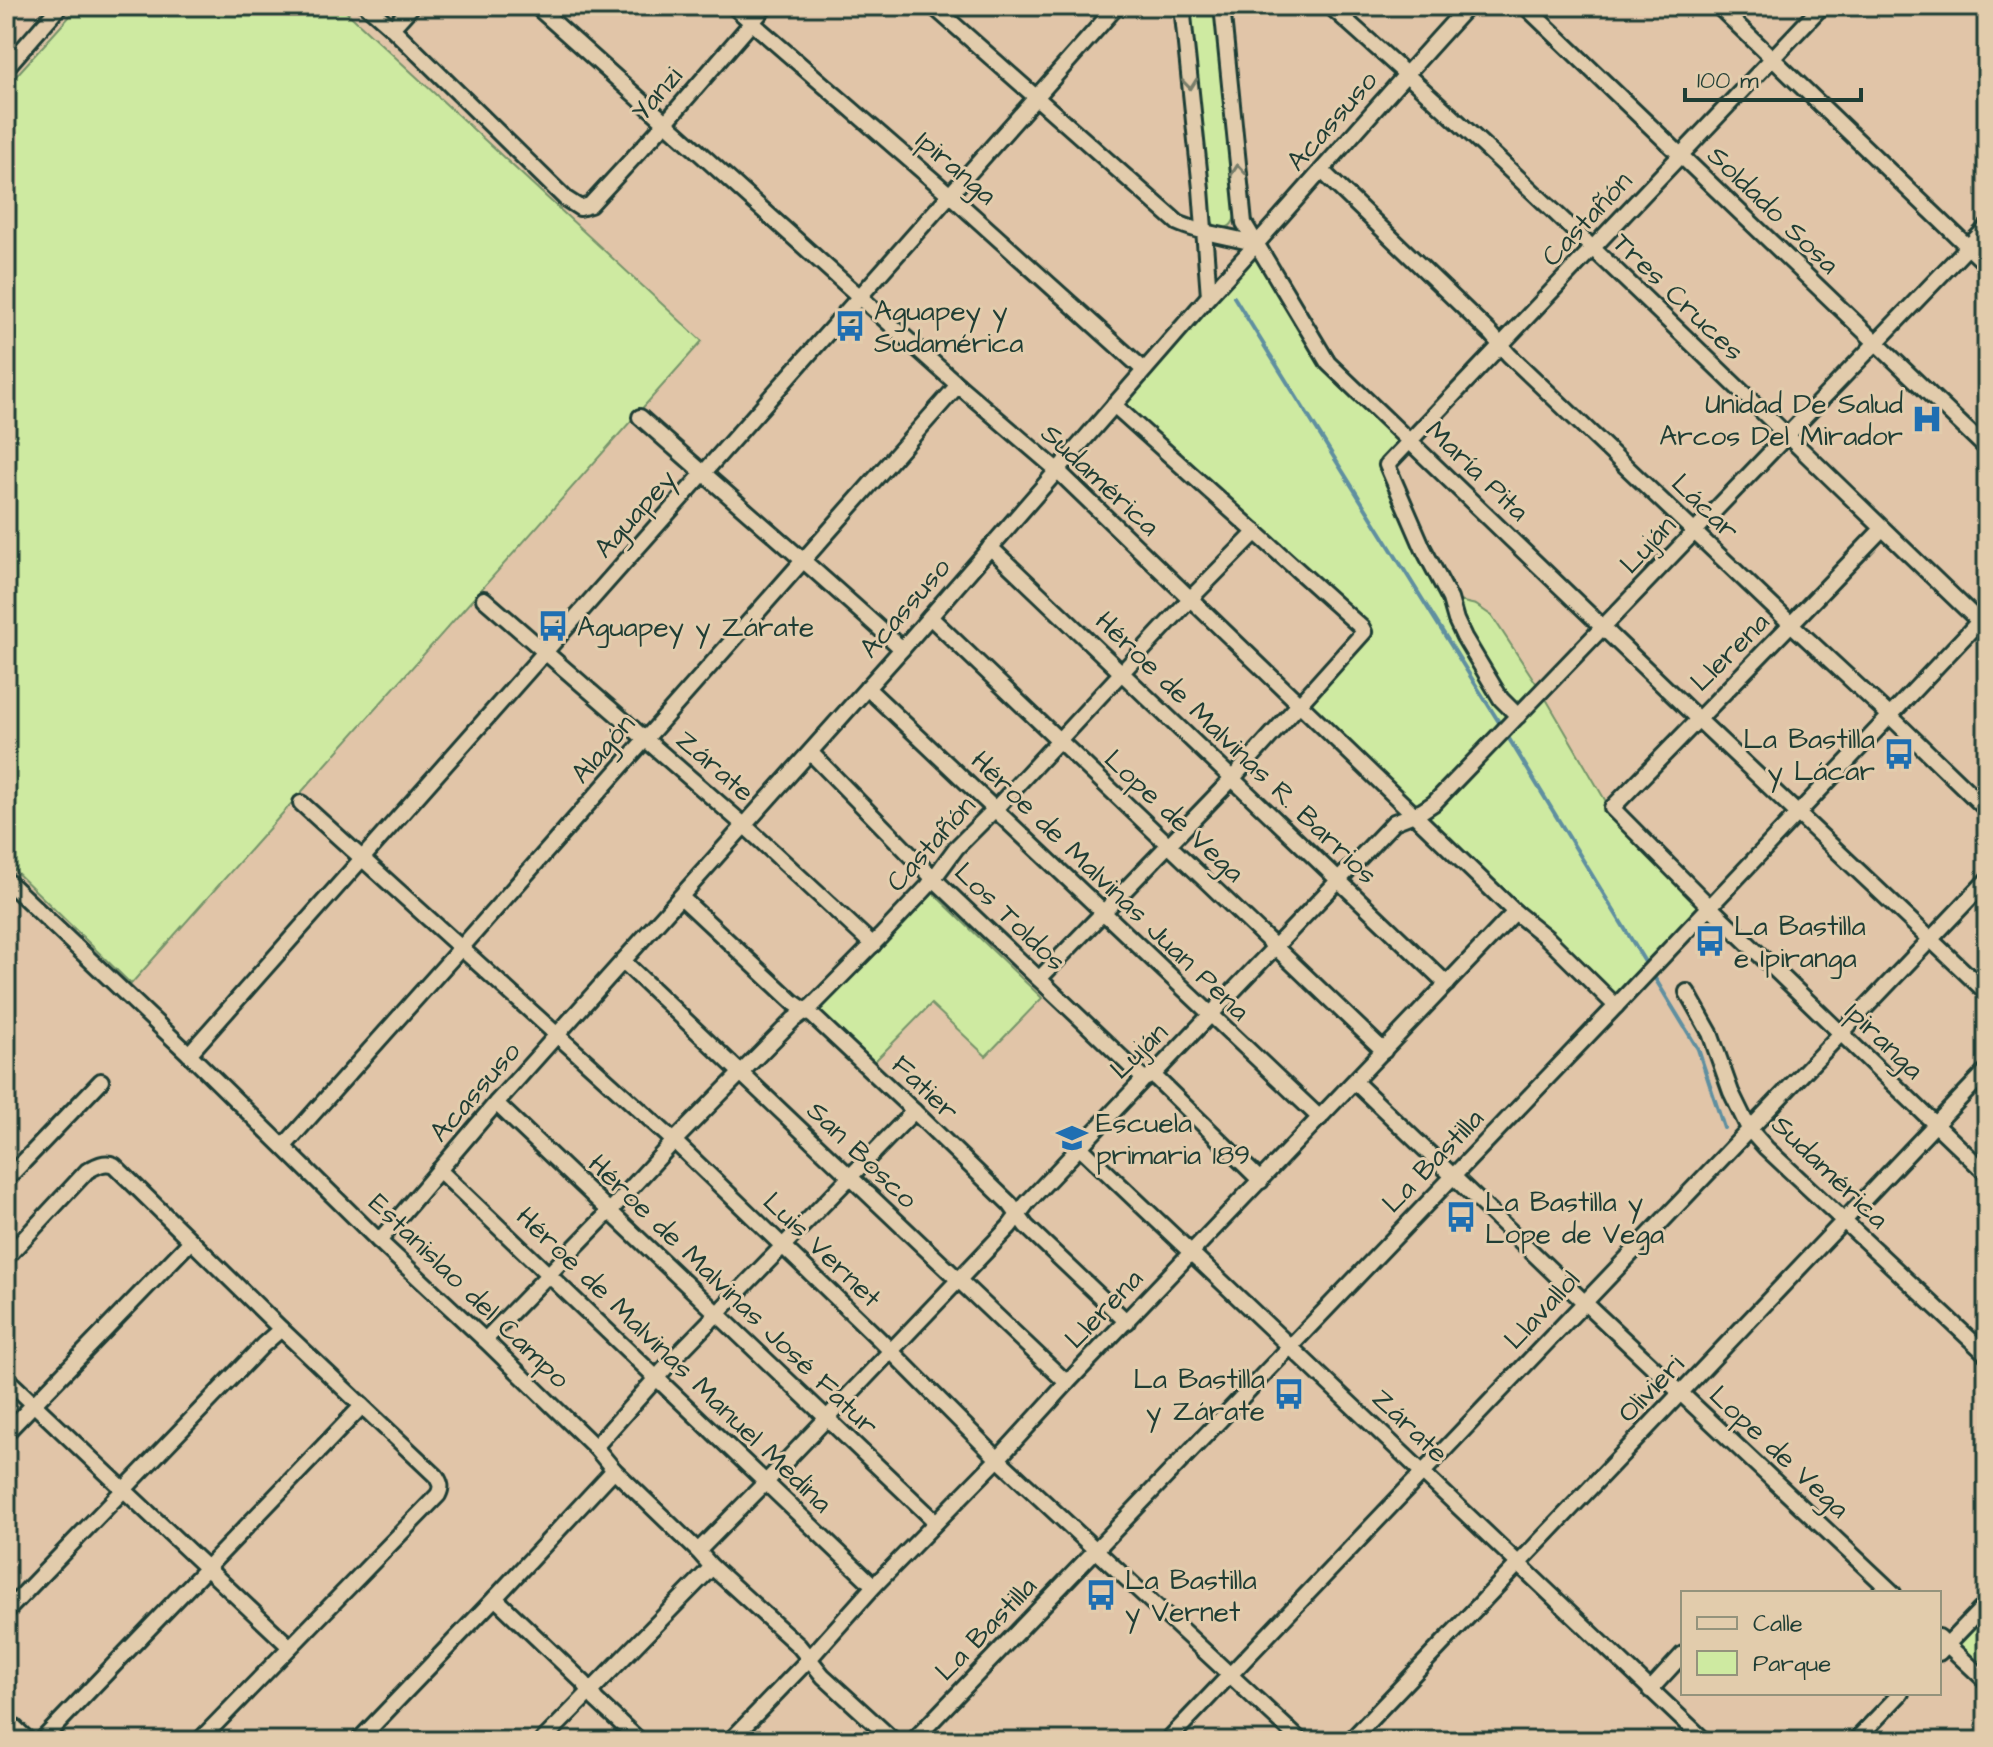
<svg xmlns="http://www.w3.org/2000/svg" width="1993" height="1747" font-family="'Architects Daughter',sans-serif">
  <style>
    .green { fill: #ceeaa1; stroke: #76946a; stroke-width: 2 }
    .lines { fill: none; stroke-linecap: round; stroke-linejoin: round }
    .stream { stroke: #5e8fa0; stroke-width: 4 }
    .minor-casing { stroke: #1f3d34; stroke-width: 20 }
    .minor { stroke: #e2ccac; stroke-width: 14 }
    .oneway { stroke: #777d6a }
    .labels { text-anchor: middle; stroke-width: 6; stroke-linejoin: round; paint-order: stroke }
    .street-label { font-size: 28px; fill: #1f3d34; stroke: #e2ccac }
    .poi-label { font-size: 28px; fill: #1f3d34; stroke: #e2ccac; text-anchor: start }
  </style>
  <rect width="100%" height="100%" fill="#e1c5a8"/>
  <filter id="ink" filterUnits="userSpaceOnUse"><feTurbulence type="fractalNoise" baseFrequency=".0125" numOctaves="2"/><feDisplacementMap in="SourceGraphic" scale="16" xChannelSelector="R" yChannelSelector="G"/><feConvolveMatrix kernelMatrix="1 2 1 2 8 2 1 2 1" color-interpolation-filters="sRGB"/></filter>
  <g filter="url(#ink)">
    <g class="green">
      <polygon points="79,6 340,6 702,341 131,984 6,862 6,87"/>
      <path d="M1189,6H1218L1236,212C1234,225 1229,230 1216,228L1210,218Z"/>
      <polygon points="1257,244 1328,363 1411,441 1387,465 1450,599 1476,605 1492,616 1542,692 1605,800 1710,907 1616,1006 1300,703 1364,632 1114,405"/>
      <polygon points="933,893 1042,998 986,1056 931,1004 874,1062 819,1010"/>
      <polygon points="1987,1613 1987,1673 1957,1645"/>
    </g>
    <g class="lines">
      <polyline class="stream" points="1234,297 1497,719 1698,1049 1724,1128"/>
      <defs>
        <g id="minor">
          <polyline points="367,6 392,28 566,199 580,208 590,205 666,122 766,6"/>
          <polyline points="536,6 958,385 1057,470 1515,912 1547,938 1616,1006"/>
          <polyline points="733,6 950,195 1144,370"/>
          <path d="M933,6L1178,223C1202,234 1230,236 1256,244"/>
          <polyline points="1182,6 1201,189 1209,296"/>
          <polyline points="1222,6 1244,223 1328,363 1698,719 1987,993"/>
          <path d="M1330,6C1556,206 1769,420 1987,629"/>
          <polyline points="1525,6 1987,449"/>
          <polyline points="1718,6 1987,265"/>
          <polyline points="392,28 412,6"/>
          <polyline points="6,68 60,6"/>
          <polyline points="1322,171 1491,334 1509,355 1791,624 1889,715 1987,810"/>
          <path d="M640,417C727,495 816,570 902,649"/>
          <polyline points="1882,529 1791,624 1612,808 1710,907 1987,1174"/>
          <polyline points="990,547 1447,984"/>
          <polyline points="484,599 744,825 873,945"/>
          <polyline points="930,617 1384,1051"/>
          <polyline points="867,688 1320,1118"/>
          <polyline points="1518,716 1501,699 1464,637 1456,620 1450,599 1423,548 1387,465 1822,6"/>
          <polyline points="811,753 934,879 1144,1079"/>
          <polyline points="301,803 674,1141 878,1338 998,1459 1301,1741"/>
          <polyline points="6,880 189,1054 379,1241 485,1340 595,1447 614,1470 698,1551 712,1567 799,1646 823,1676 894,1741"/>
          <polyline points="681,897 793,1002 813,1016 914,1111 1010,1204 1026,1226 1127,1322"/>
          <polyline points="623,961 1067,1383"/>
          <polyline points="1039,979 1232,779 1364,632 1362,628 1114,405"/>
          <polyline points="1687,992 1710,1033 1731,1092 1749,1129 1766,1148 1987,1355"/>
          <polyline points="189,1054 1117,6"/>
          <polyline points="1153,1075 1261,1181"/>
          <polyline points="1355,1082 1584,1302 1893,1593"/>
          <polyline points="496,1103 936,1522"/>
          <polyline points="284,1146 461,948 958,385"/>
          <polyline points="1080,1147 1705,1741"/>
          <polyline points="439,1170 874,1586"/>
          <polyline points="6,1180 101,1081"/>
          <path d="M379,1241L496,1103L902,649L1209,296C1297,201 1380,101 1468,6"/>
          <path d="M6,1258L87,1171C96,1166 104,1161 114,1165L281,1329"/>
          <polyline points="485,1340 609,1212 674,1141 793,1020 812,1006 881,936 928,886 956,848 995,809 1191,598 1256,532"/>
          <polyline points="6,1378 290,1647"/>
          <polyline points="6,1433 191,1241"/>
          <polyline points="595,1447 676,1356 914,1111"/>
          <polyline points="698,1551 766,1482 1009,1227 1027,1203 1144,1079 1153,1075 1394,822 1422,811 1434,803 1987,227"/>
          <polyline points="495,1598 584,1683 596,1700 640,1741"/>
          <path d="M6,1612L263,1345L281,1329L436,1476C441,1484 442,1487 438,1495L199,1741"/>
          <polyline points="1939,1637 1987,1682"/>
          <polyline points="1939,1653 1987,1603"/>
          <polyline points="1650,1690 1683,1654"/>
          <polyline points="6,1719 29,1741"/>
          <polyline points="41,1741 362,1406"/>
          <polyline points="358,1741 495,1598 614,1470"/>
          <polyline points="542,1741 712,1567"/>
          <polyline points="730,1741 809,1659 874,1586 998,1459 1067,1383 1515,912"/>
          <polyline points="913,1741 1616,1006 1987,613"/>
          <polyline points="1167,1741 1987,880"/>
          <polyline points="1350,1741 1987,1070"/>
          <polyline points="1855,1741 1901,1693"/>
        </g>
      </defs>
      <use href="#minor" class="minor-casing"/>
      <use href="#minor" class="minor"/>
    </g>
    <defs><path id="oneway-chevron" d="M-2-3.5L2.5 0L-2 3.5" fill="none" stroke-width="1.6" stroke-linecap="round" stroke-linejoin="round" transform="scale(2)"/></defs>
    <g class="oneway">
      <use href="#oneway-chevron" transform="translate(1190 84) rotate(84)"/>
      <use href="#oneway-chevron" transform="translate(1238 170) rotate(-95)"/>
    </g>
  </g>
  <defs>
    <symbol id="bus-bare" viewBox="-9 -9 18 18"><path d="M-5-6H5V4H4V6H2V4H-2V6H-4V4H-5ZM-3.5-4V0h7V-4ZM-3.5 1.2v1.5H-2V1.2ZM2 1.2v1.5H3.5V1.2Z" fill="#1f6fb2" stroke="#e2ccac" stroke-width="2.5" paint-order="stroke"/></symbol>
    <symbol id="hospital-bare" viewBox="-9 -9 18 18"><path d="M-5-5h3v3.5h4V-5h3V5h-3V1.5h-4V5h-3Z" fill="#1f6fb2" stroke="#e2ccac" stroke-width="2.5" paint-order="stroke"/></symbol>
    <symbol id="school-bare" viewBox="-9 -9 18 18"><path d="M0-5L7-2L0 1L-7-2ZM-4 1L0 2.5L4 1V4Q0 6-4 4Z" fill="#1f6fb2" stroke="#e2ccac" stroke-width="2.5" paint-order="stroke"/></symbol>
  </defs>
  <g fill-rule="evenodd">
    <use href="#bus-bare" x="828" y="304" width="44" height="44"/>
    <use href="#hospital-bare" x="1905" y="397" width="44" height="44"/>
    <use href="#bus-bare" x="531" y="604" width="44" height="44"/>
    <use href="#bus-bare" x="1877" y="732" width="44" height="44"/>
    <use href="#bus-bare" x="1688" y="919" width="44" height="44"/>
    <use href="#school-bare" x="1050" y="1116" width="44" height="44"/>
    <use href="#bus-bare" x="1439" y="1195" width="44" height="44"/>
    <use href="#bus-bare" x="1267" y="1372" width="44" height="44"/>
    <use href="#bus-bare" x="1079" y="1573" width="44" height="44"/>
  </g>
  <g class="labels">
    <g class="street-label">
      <text transform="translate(656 93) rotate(-49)" y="10">Yanzi</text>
      <text transform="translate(1331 120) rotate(-49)" y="10">Acassuso</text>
      <text transform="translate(957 167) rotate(41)" y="10">Ipiranga</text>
      <text transform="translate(1774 209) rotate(44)" y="10">Soldado Sosa</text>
      <text transform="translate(1586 218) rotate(-47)" y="10">Castañón</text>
      <text transform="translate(1679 296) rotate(44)" y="10">Tres Cruces</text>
      <text transform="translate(1478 470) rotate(44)" y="10">María Pita</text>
      <text transform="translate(1101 479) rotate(43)" y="10">Sudamérica</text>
      <text transform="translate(1706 506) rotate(44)" y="10">Lácar</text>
      <text transform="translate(634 513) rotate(-48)" y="10">Aguapey</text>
      <text transform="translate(1647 544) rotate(-47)" y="10">Luján</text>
      <text transform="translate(904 607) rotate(-49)" y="10">Acassuso</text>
      <text transform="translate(1729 651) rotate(-45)" y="10">Llerena</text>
      <text transform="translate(1237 747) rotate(44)" y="10">Héroe de Malvinas R. Barrios</text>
      <text transform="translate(602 748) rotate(-49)" y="10">Alagón</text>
      <text transform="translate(716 765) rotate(41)" y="10">Zárate</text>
      <text transform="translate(1175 815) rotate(43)" y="10">Lope de Vega</text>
      <text transform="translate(930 843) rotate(-48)" y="10">Castañón</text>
      <text transform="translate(1111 885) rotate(44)" y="10">Héroe de Malvinas Juan Pena</text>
      <text transform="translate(1011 916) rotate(44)" y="10">Los Toldos</text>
      <text transform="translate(1885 1040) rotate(44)" y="10">Ipiranga</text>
      <text transform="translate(1138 1050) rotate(-44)" y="10">Luján</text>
      <text transform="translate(926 1087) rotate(44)" y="10">Fatier</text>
      <text transform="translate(474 1091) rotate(-49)" y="10">Acassuso</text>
      <text transform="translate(863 1154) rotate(44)" y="10">San Bosco</text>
      <text transform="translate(1432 1160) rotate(-46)" y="10">La Bastilla</text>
      <text transform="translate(1831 1171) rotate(44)" y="10">Sudamérica</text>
      <text transform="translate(823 1249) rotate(44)" y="10">Luis Vernet</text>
      <text transform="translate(470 1290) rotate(44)" y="10">Estanislao del Campo</text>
      <text transform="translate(734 1294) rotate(44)" y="10">Héroe de Malvinas José Fatur</text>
      <text transform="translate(1103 1308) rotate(-46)" y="10">Llerena</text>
      <text transform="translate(1541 1309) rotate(-47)" y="10">Llavallol</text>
      <text transform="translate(675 1359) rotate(44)" y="10">Héroe de Malvinas Manuel Medina</text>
      <text transform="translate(1650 1388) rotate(-46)" y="10">Olivieri</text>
      <text transform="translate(1411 1425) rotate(44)" y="10">Zárate</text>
      <text transform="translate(1780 1451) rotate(43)" y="10">Lope de Vega</text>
      <text transform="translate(985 1628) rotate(-46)" y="10">La Bastilla</text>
    </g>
    <g class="poi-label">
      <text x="874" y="320">Aguapey y<tspan x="874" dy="32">Sudamérica</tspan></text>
      <text x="1903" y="413" text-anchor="end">Unidad De Salud<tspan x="1903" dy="32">Arcos Del Mirador</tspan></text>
      <text x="577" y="636">Aguapey y Zárate</text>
      <text x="1875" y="748" text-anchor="end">La Bastilla<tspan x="1875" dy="32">y Lácar</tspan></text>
      <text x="1734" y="935">La Bastilla<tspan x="1734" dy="32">e Ipiranga</tspan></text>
      <text x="1096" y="1132">Escuela<tspan x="1096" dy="32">primaria 189</tspan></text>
      <text x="1485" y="1211">La Bastilla y<tspan x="1485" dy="32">Lope de Vega</tspan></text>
      <text x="1265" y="1388" text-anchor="end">La Bastilla<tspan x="1265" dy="32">y Zárate</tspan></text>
      <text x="1125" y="1589">La Bastilla<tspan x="1125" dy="32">y Vernet</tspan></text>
    </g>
  </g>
  <rect width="1993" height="1747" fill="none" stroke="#e2ccac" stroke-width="32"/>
  <rect x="16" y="16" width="1961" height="1715" fill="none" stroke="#1f3d34" stroke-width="3" filter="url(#ink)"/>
  <rect x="1681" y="1591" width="260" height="104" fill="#e2ccac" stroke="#94937c" stroke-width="2"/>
  <rect x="1697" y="1617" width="40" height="12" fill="#e2ccac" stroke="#94937c" stroke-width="2"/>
  <text x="1753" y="1631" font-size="24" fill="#1f3d34">Calle</text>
  <rect x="1697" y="1651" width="40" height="24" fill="#ceeaa1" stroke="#94937c" stroke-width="2"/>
  <text x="1753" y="1671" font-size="24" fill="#1f3d34">Parque</text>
  <path d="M1685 88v12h176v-12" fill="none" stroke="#1f3d34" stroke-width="4"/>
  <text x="1697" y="88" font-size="24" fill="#1f3d34" stroke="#e2ccac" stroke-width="6" paint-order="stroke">100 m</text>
</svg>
